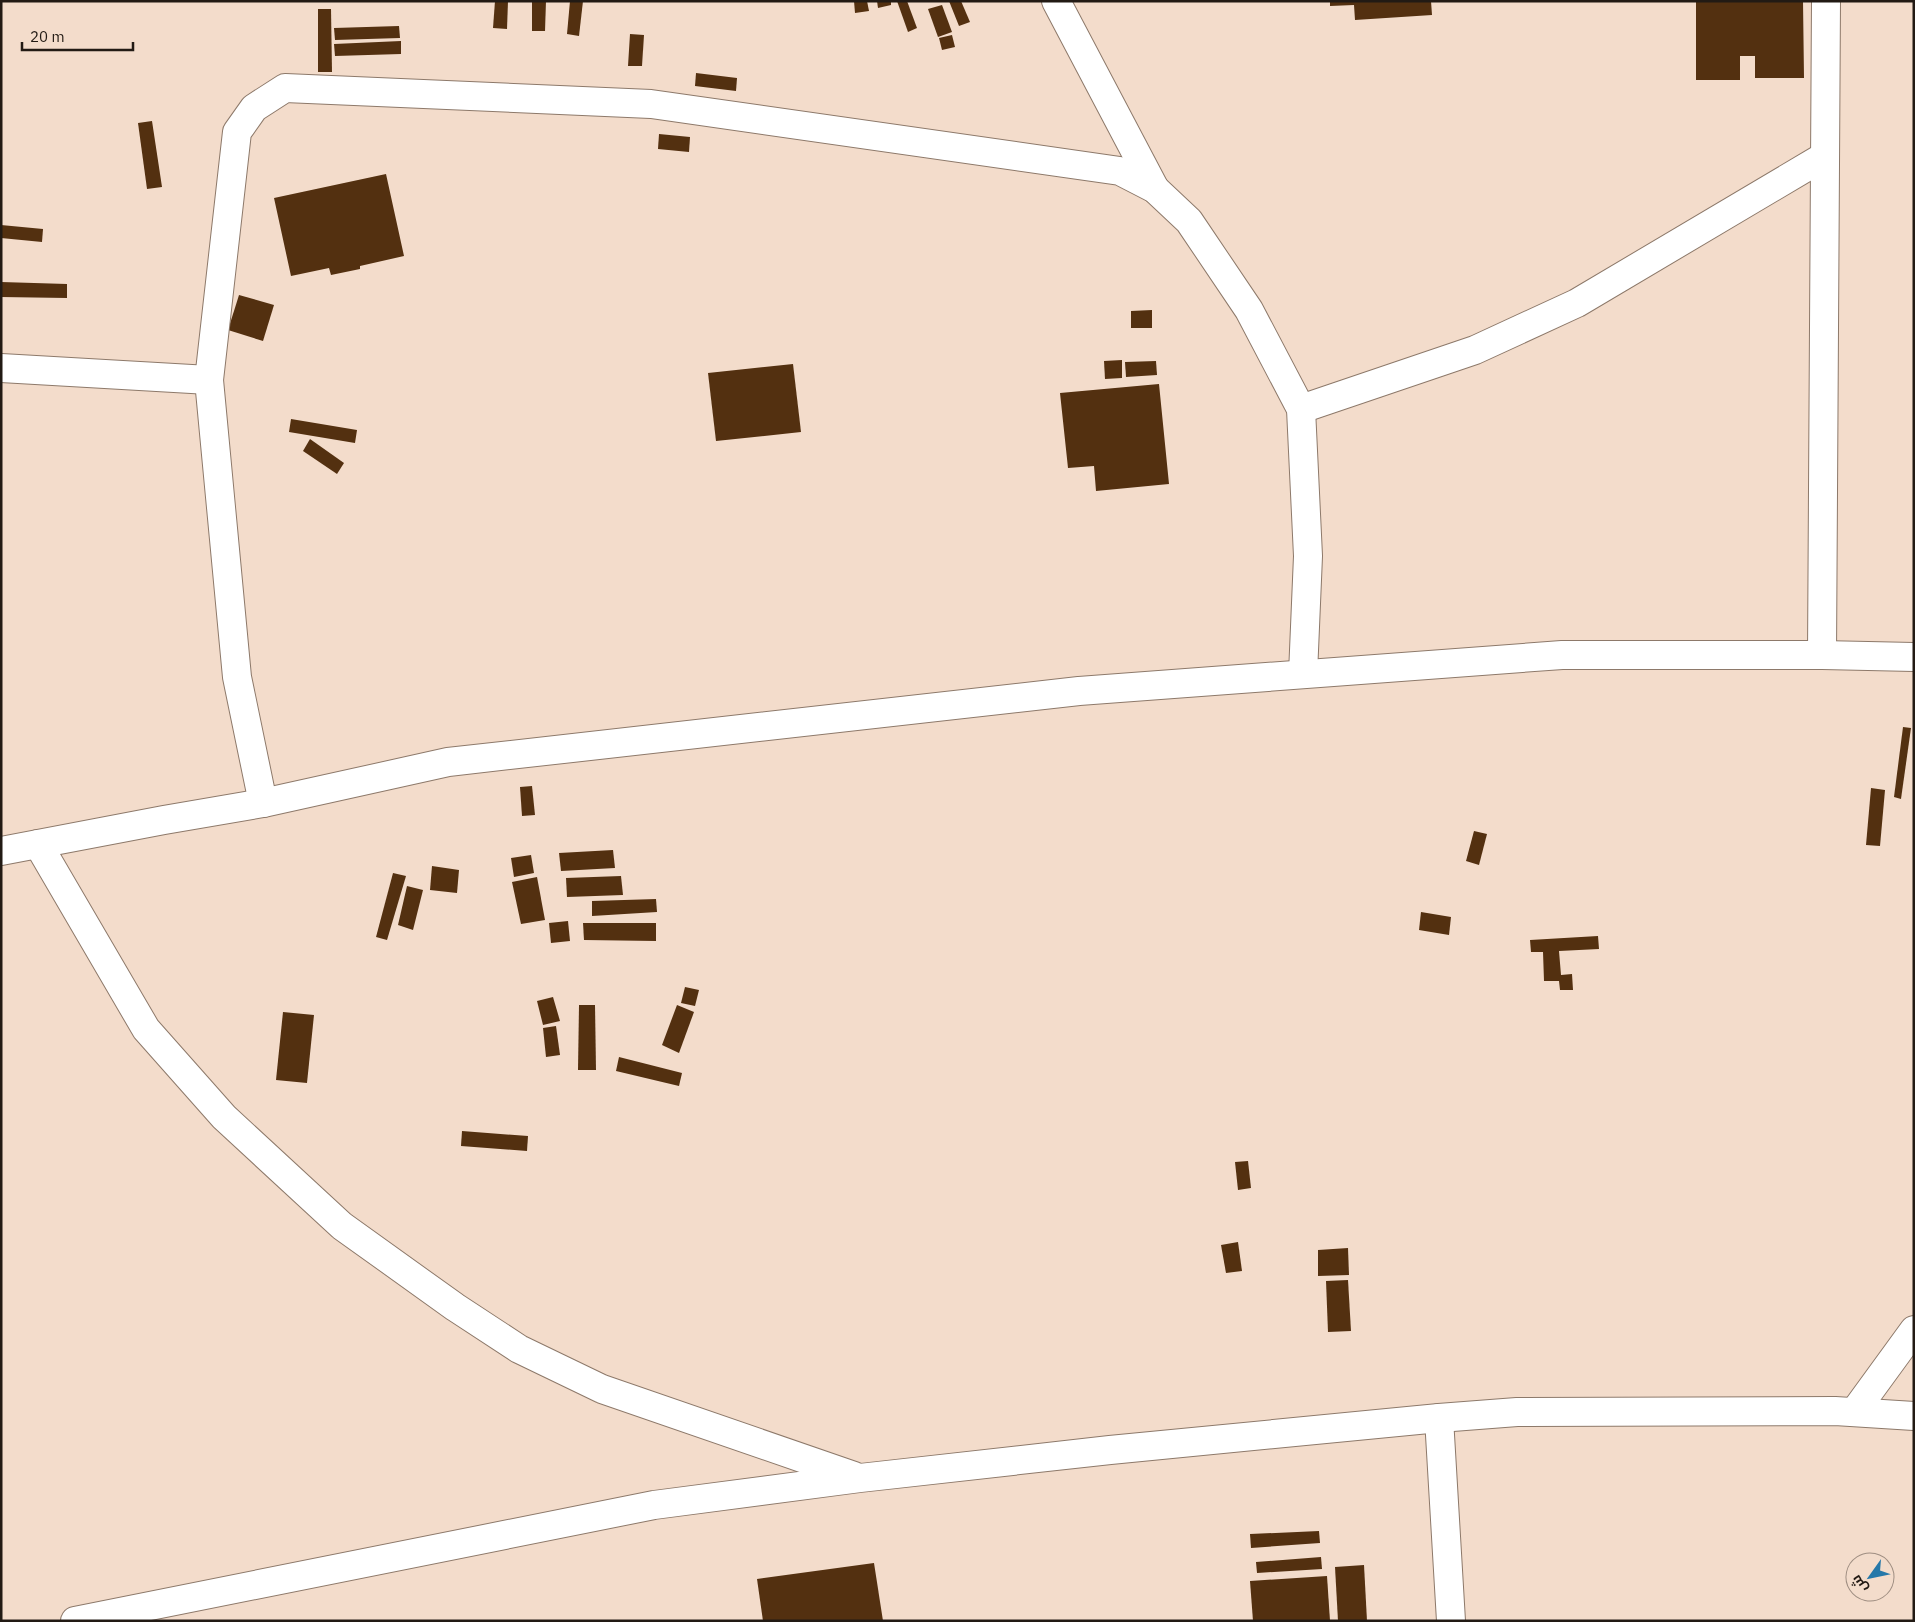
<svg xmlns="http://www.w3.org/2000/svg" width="1915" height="1622" font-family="'IBM Plex Sans',Cairo,sans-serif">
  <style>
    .building { fill: #533010 }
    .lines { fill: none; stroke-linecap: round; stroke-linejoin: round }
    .minor-casing { stroke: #8d796a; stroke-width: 30 }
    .minor { stroke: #fff; stroke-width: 28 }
  </style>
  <rect width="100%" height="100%" fill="#f3dccb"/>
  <g class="building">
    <polygon points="495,1 508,1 507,29 493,28"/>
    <polygon points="532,1 546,1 545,31 532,31"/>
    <polygon points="570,1 583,1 579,36 567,34"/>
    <polygon points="854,1 867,1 869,11 855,13"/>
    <polygon points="877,1 891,1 891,5 878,8"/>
    <polygon points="897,1 907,1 917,28 908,32"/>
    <polygon points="949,1 961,1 970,22 959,26"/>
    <polygon points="1330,1 1431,1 1432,15 1355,20 1354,5 1330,6"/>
    <polygon points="1696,1 1803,1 1804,78 1755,78 1755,56 1740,56 1740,80 1696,80"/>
    <polygon points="942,5 952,32 938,37 928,9"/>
    <polygon points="318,9 331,9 332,72 318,72"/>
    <polygon points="399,26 400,38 335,40 334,28"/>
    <polygon points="630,34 644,35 642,66 628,66"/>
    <polygon points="952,35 955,47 942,50 939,38"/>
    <polygon points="401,41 401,54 335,56 334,44"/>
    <polygon points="696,73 737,78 736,91 695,86"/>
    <polygon points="152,121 162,187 147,189 138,123"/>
    <polygon points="659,134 690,137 689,152 658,149"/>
    <polygon points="386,174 404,256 360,266 360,269 331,275 329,268 291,276 274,198"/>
    <polygon points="1,225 43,229 42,242 1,238"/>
    <polygon points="1,282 67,284 67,298 1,297"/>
    <polygon points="239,295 274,305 263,341 228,330"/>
    <polygon points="1152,310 1152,328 1131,328 1131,311"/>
    <polygon points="1122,360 1122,378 1105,379 1104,361"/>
    <polygon points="1156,361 1157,375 1126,377 1125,362"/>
    <polygon points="793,364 801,432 716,441 708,373"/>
    <polygon points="1159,384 1169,484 1096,491 1094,466 1068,468 1060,393"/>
    <polygon points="291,419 357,430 355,443 289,432"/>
    <polygon points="310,439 344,463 337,474 303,451"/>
    <polygon points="1903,727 1911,728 1901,799 1894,797"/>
    <polygon points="532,786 535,815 522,816 520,787"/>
    <polygon points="1871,788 1885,790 1880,846 1866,845"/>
    <polygon points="1474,831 1487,834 1479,865 1466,861"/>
    <polygon points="613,850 615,868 561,871 559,853"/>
    <polygon points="531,855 534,873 514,877 511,858"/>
    <polygon points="432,866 459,870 457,893 430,890"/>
    <polygon points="393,873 406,876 387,940 376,937"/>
    <polygon points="621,876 623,895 567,897 566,878"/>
    <polygon points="537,877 545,920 521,924 512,882"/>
    <polygon points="407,886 423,890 413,930 398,925"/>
    <polygon points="656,899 657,912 592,916 592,901"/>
    <polygon points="1421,912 1451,917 1449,935 1419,930"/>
    <polygon points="568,921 570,941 551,943 549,923"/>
    <polygon points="583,923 656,923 656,941 584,940"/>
    <polygon points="1598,936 1599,949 1559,951 1561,975 1572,974 1573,990 1560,990 1559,981 1544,981 1543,952 1531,952 1530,940"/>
    <polygon points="685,987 699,990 695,1006 681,1003"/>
    <polygon points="553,997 560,1021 543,1025 537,1001"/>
    <polygon points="579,1005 595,1005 596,1070 578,1070"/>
    <polygon points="677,1005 694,1012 679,1053 662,1045"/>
    <polygon points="283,1012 314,1015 307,1083 276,1080"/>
    <polygon points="556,1026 560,1055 546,1057 543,1028"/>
    <polygon points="619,1057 682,1073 679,1086 616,1071"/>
    <polygon points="462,1131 528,1136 527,1151 461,1146"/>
    <polygon points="1248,1161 1251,1188 1238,1190 1235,1162"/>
    <polygon points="1238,1242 1242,1271 1226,1273 1221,1245"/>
    <polygon points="1348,1248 1349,1275 1318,1276 1318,1250"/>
    <polygon points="1348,1280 1351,1331 1328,1332 1326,1281"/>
    <polygon points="1319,1531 1320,1543 1251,1548 1250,1534"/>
    <polygon points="1321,1557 1322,1569 1257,1573 1256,1562"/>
    <polygon points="874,1563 883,1621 763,1621 757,1579"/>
    <polygon points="1364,1565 1367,1621 1338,1621 1335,1567"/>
    <polygon points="1327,1576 1330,1621 1253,1621 1250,1581"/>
  </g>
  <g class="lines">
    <defs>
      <g id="minor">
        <polyline points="1056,1 1155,189"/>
        <polyline points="1,368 209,380"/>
        <polyline points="1301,409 1475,350 1577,303 1825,156"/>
        <polyline points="1822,655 1826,1"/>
        <polyline points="263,803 237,677 209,380 237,132 254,108 285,88 651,104 1120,171 1155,189 1189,221 1249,310 1301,409 1308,556 1303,674"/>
        <polyline points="38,844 146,1029 224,1117 342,1226 455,1307 519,1349 602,1389 854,1476"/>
        <polyline points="1,851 164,820 263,803 448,762 1079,691 1562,655 1822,655 1914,657"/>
        <polyline points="1855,1411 1914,1330"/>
        <polyline points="1439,1418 1451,1621"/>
        <polyline points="75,1621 654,1505 860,1478 1110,1450 1439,1418 1517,1412 1835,1411 1914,1416"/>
      </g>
    </defs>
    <use href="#minor" class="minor-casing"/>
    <use href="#minor" class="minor"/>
  </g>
  <rect width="1915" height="1622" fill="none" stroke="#221a14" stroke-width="5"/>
  <g transform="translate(1870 1577) rotate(237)"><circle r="24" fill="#f3dccb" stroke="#9f8e82"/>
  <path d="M0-4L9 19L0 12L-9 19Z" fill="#2578a9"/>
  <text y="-8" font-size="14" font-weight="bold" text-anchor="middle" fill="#221a14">ش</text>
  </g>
  <path d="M22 42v8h111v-8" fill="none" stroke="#221a14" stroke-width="2.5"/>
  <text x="30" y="42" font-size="15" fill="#221a14" stroke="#f3dccb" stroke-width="4" paint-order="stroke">20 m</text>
</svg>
